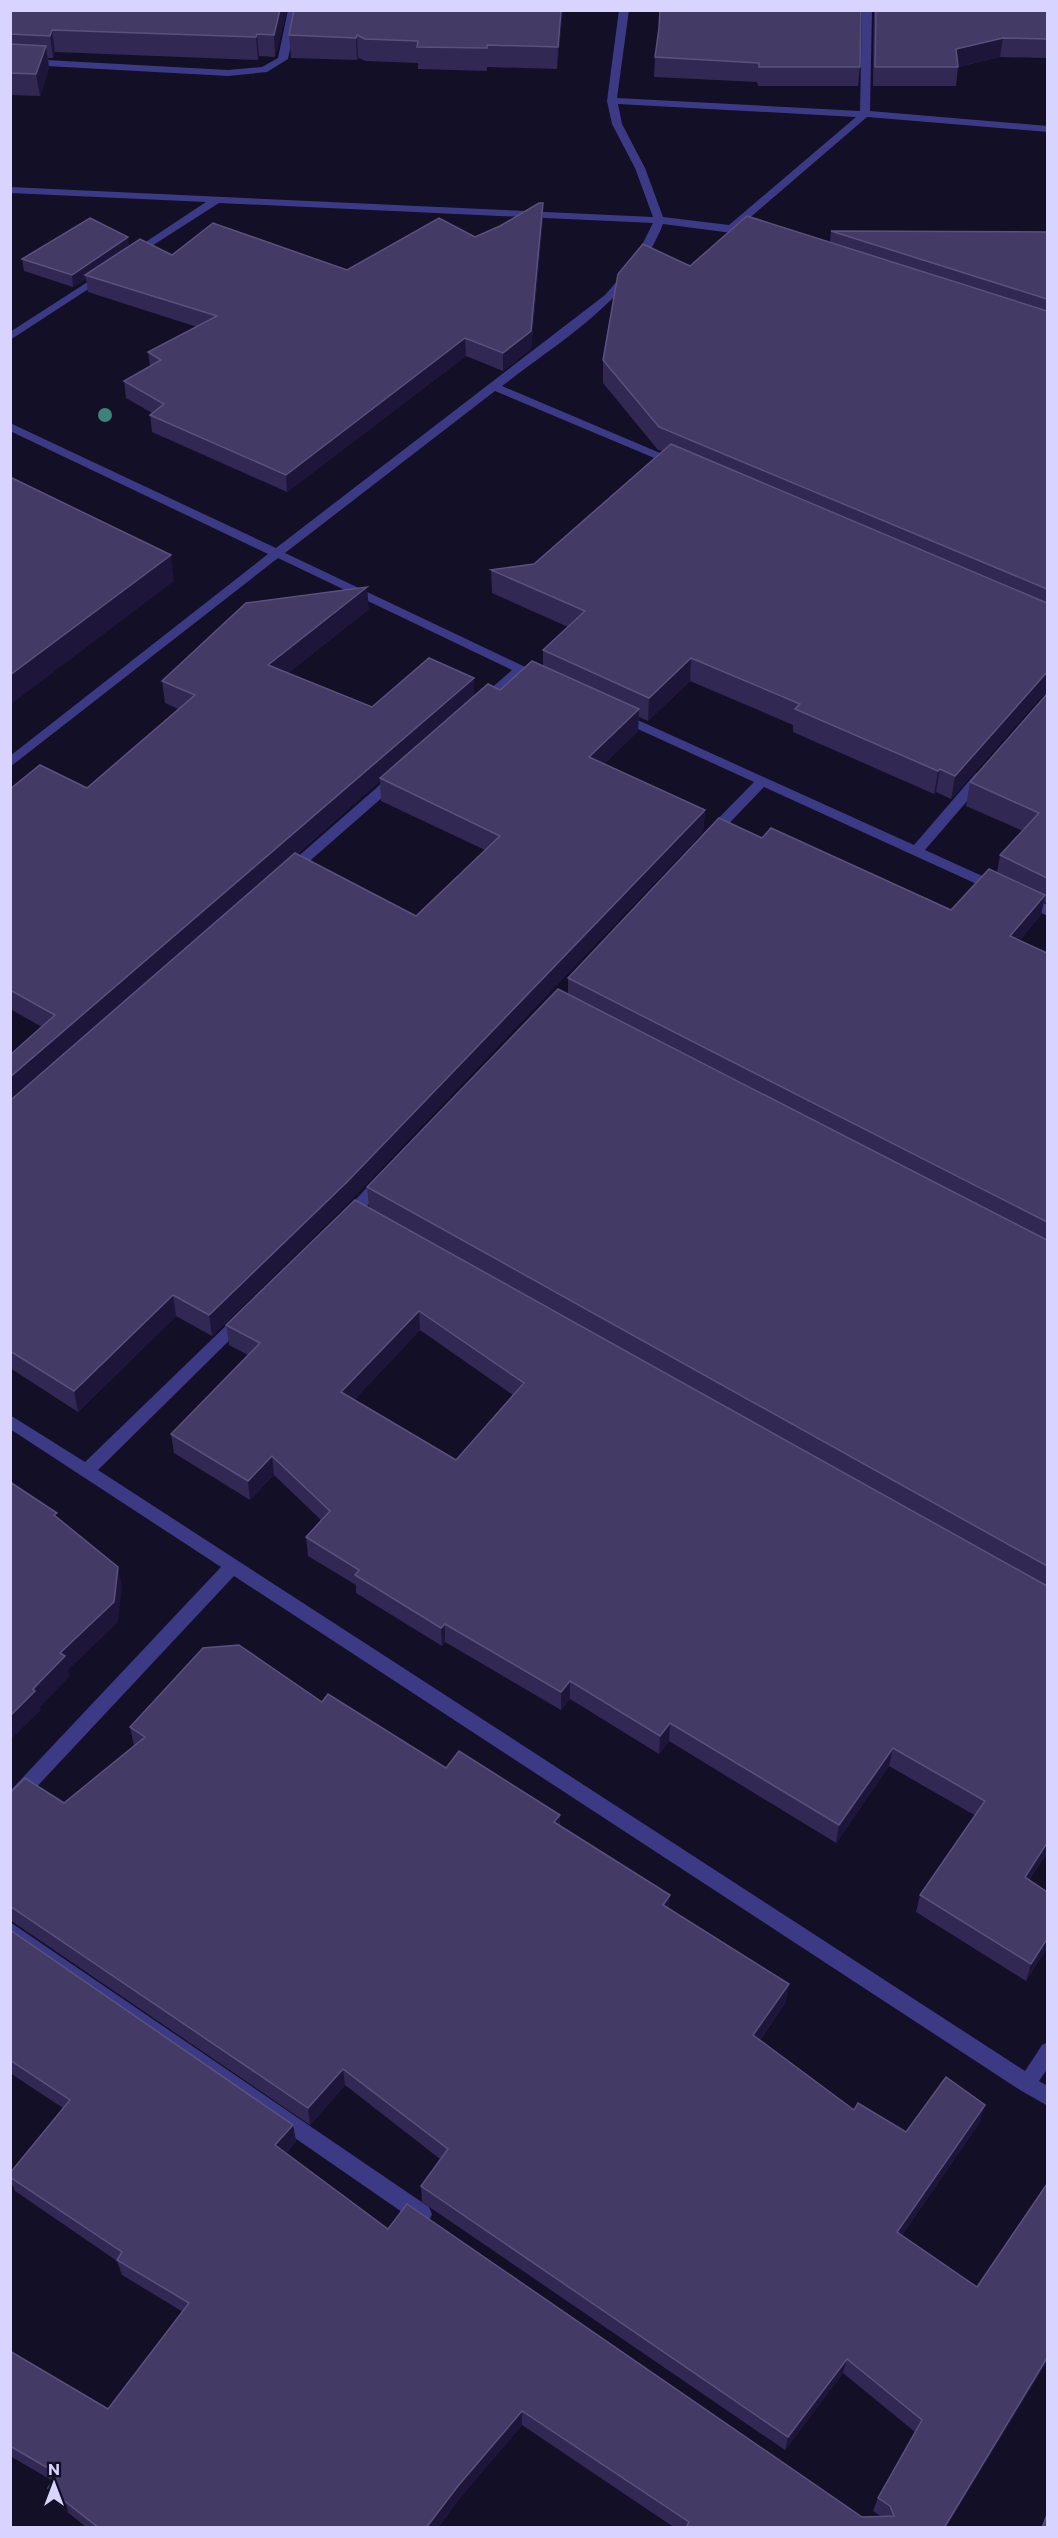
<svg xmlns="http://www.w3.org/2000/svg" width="1058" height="2538" font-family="Commissioner,sans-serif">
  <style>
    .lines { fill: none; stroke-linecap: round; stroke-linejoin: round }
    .street { fill: #3d3a85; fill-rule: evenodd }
    .tree { fill: #3d827b }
    .wall { fill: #312854; fill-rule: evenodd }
    .shaded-wall { fill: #1d163a }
    .building { fill: #433a66; stroke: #5a527e; stroke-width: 1.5; fill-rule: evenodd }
  </style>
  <rect width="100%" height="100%" fill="#130f26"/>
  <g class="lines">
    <g class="street">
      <polygon points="288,10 298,10 288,59 267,72 228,76 10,64 10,58 228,70 262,67 278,58"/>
      <path d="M619,10H629L617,98L860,111L862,10H872L870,111L1048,126V132L867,117L739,227L755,232V236L663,224C634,298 563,339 502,386L679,461V465H671L495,391L285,553L542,675L544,678L542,681H534L522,675L487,705H479L477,702L479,699L512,670L278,558L10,767V756L268,554L10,431V423L276,548L605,295L633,263L653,223L219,203L133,258L129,257V253L206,202L10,193V187L653,217L635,168L612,124L607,101ZM618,104L856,117L729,225L663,217L645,168L622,124Z"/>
      <polygon points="103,272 108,275 107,277 10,340 10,332"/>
      <polygon points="620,712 914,845 976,773 986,773 987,776 986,779 925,850 1002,885 1004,888 997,893 992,891 764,787 715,838 705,838 703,835 705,832 754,782 616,719 614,716"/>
      <polygon points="395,775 401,779 400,782 296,873 286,873 284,870 286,867 390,776"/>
      <polygon points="1024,895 1048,905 1048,916 1019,903 1017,900 1019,897"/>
      <polygon points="382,1175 387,1177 389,1181 387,1185 352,1222 342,1222 340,1218 342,1214 377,1177"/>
      <polygon points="241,1314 246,1316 249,1320 246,1324 98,1470 1025,2071 1042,2045 1048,2042 1048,2068 1039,2081 1048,2086 1048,2106 1020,2090 234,1576 16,1809 10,1812 10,1791 221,1567 10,1429 10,1415 85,1462 236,1316"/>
      <polygon points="10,1922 429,2207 432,2214 429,2221 422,2223 415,2221 10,1941"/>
    </g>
  </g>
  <circle class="tree" cx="105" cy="415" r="7"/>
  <g class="wall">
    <polygon points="10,10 287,10 275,57 259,56 258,60 55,52 53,58 48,58 49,68 40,96 10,95"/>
    <polygon points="294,10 563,10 557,69 487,67 487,71 418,69 418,63 366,61 358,58 357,60 291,58 289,35"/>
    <polygon points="874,10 1047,10 1047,58 1000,57 958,67 956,86 873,86"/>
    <polygon points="659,28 860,67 858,86 758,86 757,82 654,77 655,57"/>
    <polygon points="543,220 531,349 503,371 466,356 287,492 152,432 150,415 152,413 126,398 124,381 150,366 148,352 197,327 88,292 86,279 73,287 24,271 22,259 129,246 172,255 347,270"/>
    <path d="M831,231L1047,232V904L1044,902L1041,915L1020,940L1047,953V1853L1029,1880L1047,1948L1026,1981L916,1912L920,1895L976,1816L889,1766L836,1843L669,1741L659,1754L570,1699L561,1710L445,1642L442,1646L356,1593V1585L308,1556L306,1537L322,1521L274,1475L250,1500L174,1453L171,1434L248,1355L229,1345L226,1325L369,1207L367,1187L568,994V978L762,838L951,910L997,873L1000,855L1023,831L966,806L970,782L1047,695L1042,696L951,799L936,792L934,794L793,732V725L690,681L648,721L639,717L638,731L604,764L705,810L703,832L348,1203L212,1336L176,1316L78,1412L10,1368V1055L42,1027L10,1009V789L87,788L178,709L165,703L162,681L369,609L288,673L372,707L474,678V696L500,690L543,665V650L568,627L492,593L491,570L534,564L662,451L658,450L603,383V360L690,266L830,242ZM380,781L381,801L485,850L416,916L297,854ZM420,1330L513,1395L456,1460L354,1400Z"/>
    <polygon points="322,1702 446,1768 560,1815 560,1826 669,1909 786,2002 760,2040 854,2110 906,2132 980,2122 902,2235 946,2528 675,2528 522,2425 459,2499 438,2528 87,2528 54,2501 48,2488 53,2481 10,2456 10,2351 108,2409 183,2312 122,2275 117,2261 15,2191 10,2180 10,2173 63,2108 10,2073 10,1930 293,2125 296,2141 286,2153 388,2229 862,2517 881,2516 873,2511 878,2498 915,2432 843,2373 785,2450 422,2202 421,2186 440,2159 345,2085 310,2125 10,1920 10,1793 64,1803 134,1746 130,1727"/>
  </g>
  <g class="shaded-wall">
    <polygon points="280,10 287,10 275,57 274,35"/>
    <polygon points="561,10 563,10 557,69 558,47"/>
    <polygon points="52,30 55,52 53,58 50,36"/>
    <polygon points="257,34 259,56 258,60 256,37"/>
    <polygon points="357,35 358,58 357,60 356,38"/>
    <polygon points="1003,38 1000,57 957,67 956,49"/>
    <polygon points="46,46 49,68 40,96 36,74"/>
    <polygon points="543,203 543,220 531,349 503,371 503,353"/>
    <polygon points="128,237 130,250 85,275 86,279 73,287 72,275"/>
    <polygon points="465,338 466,356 287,492 286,475"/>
    <polygon points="171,555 174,581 10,705 10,675"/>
    <polygon points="367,587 369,609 270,687 268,665"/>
    <polygon points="691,658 690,681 648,721 649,698"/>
    <polygon points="1047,672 1047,695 1042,696 951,799 955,776"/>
    <polygon points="474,678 474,700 380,778 380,781 10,1103 10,1077"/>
    <polygon points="639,709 638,731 589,779 589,757"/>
    <polygon points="940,769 936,792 934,794 938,771"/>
    <polygon points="705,810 703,832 348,1203 212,1336 209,1315"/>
    <polygon points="1045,895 1041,915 1007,956 1010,936"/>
    <polygon points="173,1295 176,1316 78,1412 74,1391"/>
    <polygon points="419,1311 420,1330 343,1412 341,1392"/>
    <polygon points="272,1456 274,1475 250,1500 248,1481"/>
    <polygon points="118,1567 122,1587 118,1622 68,1670 70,1676 40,1707 41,1710 10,1740 10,1716 33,1689 60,1653"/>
    <polygon points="445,1624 445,1642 442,1646 441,1628"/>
    <polygon points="570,1681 570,1699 561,1710 561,1692"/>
    <polygon points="670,1723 669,1741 659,1754 660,1736"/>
    <polygon points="893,1748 889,1766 836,1843 839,1825"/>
    <polygon points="10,1777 13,1785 10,1788"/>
    <polygon points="560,1815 559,1833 554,1822"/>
    <polygon points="1047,1843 1047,1853 1019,1894 1025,1877"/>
    <polygon points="670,1895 669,1913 663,1905"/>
    <polygon points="1047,1939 1047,1948 1026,1981 1031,1964"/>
    <polygon points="789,1984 786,2002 751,2052 753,2035"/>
    <polygon points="343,2069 345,2085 310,2125 308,2108"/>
    <polygon points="985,2105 980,2122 893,2248 897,2232"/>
    <polygon points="293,2125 296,2141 278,2161 275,2145"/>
    <polygon points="1047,2358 1047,2362 946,2528 944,2528"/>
    <polygon points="847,2359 843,2373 785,2450 788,2437"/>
    <polygon points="522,2411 522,2425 459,2499 438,2528 426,2528 458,2486"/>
  </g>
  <g class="building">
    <polygon points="10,10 280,10 274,35 257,34 256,37 52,30 50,36 10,34"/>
    <polygon points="294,10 561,10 558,47 487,45 487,48 417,47 418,41 365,39 357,35 356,38 289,35"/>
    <polygon points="660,10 861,10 860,67 759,67 759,63 655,57 659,28"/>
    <polygon points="876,10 1047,10 1047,39 1003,38 956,49 958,67 875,67"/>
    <polygon points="10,44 46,46 36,74 10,73"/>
    <polygon points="539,203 543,203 531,331 503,353 465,338 286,475 150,415 164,404 124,381 161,360 148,352 217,316 85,275 140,239 172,255 213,223 347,270 439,218 475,237 500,226"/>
    <polygon points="747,216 1047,311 1047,589 659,427 603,360 618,274 643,244 690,266"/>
    <polygon points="90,218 128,237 72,275 22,259"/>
    <polygon points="831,231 1047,232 1047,299"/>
    <polygon points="671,444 1047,603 1047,672 955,776 940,769 938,771 795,709 800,704 691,658 649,698 543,650 585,611 491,570 534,564"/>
    <polygon points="10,477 171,555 10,675"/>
    <polygon points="367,587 268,665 372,707 429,658 474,678 10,1077 10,1055 55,1015 10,990 10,789 40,765 87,788 195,695 162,681 246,603"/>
    <polygon points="532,661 639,709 589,757 705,810 347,1182 209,1315 173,1295 74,1391 10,1351 10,1099 12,1099 295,853 416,916 500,836 380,778 488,684 500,690"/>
    <polygon points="1047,694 1047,878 1000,855 1039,813 970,782"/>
    <polygon points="719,818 762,838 771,828 951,910 989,869 1045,895 1010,936 1047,953 1047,1222 568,978"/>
    <polygon points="558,989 1047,1240 1047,1566 367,1187"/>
    <path d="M355,1200L1047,1586V1843L1025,1877L1047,1892V1939L1031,1964L920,1895L985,1801L893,1748L839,1825L670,1723L660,1736L570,1681L561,1692L445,1624L441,1628L355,1575L359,1570L306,1537L330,1511L272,1456L248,1481L171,1434L260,1343L226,1325ZM419,1311L524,1383L456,1460L341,1392Z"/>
    <polygon points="10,1482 57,1513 54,1515 118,1567 114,1602 60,1653 65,1656 33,1689 35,1691 10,1716"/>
    <polygon points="239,1645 322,1702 328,1694 446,1768 459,1751 560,1815 554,1822 670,1895 663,1905 789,1984 753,2035 854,2110 858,2103 906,2132 946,2077 985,2105 897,2232 977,2287 1047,2184 1047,2358 944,2528 686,2528 689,2522 522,2411 458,2486 426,2528 99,2528 48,2488 58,2474 10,2446 10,2351 108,2409 189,2303 117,2260 122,2252 10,2177 10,2173 70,2100 10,2060 10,1930 293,2125 275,2145 388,2229 407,2204 862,2517 894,2516 890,2506 878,2498 922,2420 847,2359 788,2437 421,2186 448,2149 343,2069 308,2108 10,1906 10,1793 25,1778 64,1803 145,1737 130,1727 203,1648"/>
    <polygon points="1047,2515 1047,2528 1042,2528"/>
  </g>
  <rect width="1058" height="2538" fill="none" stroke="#d9d4ff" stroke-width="24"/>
  <g transform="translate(54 2484)" stroke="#130f26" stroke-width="4.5" paint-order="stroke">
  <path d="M0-4.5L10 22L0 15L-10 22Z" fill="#d9d4ff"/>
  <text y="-9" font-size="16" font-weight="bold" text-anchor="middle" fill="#d9d4ff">N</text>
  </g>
</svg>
